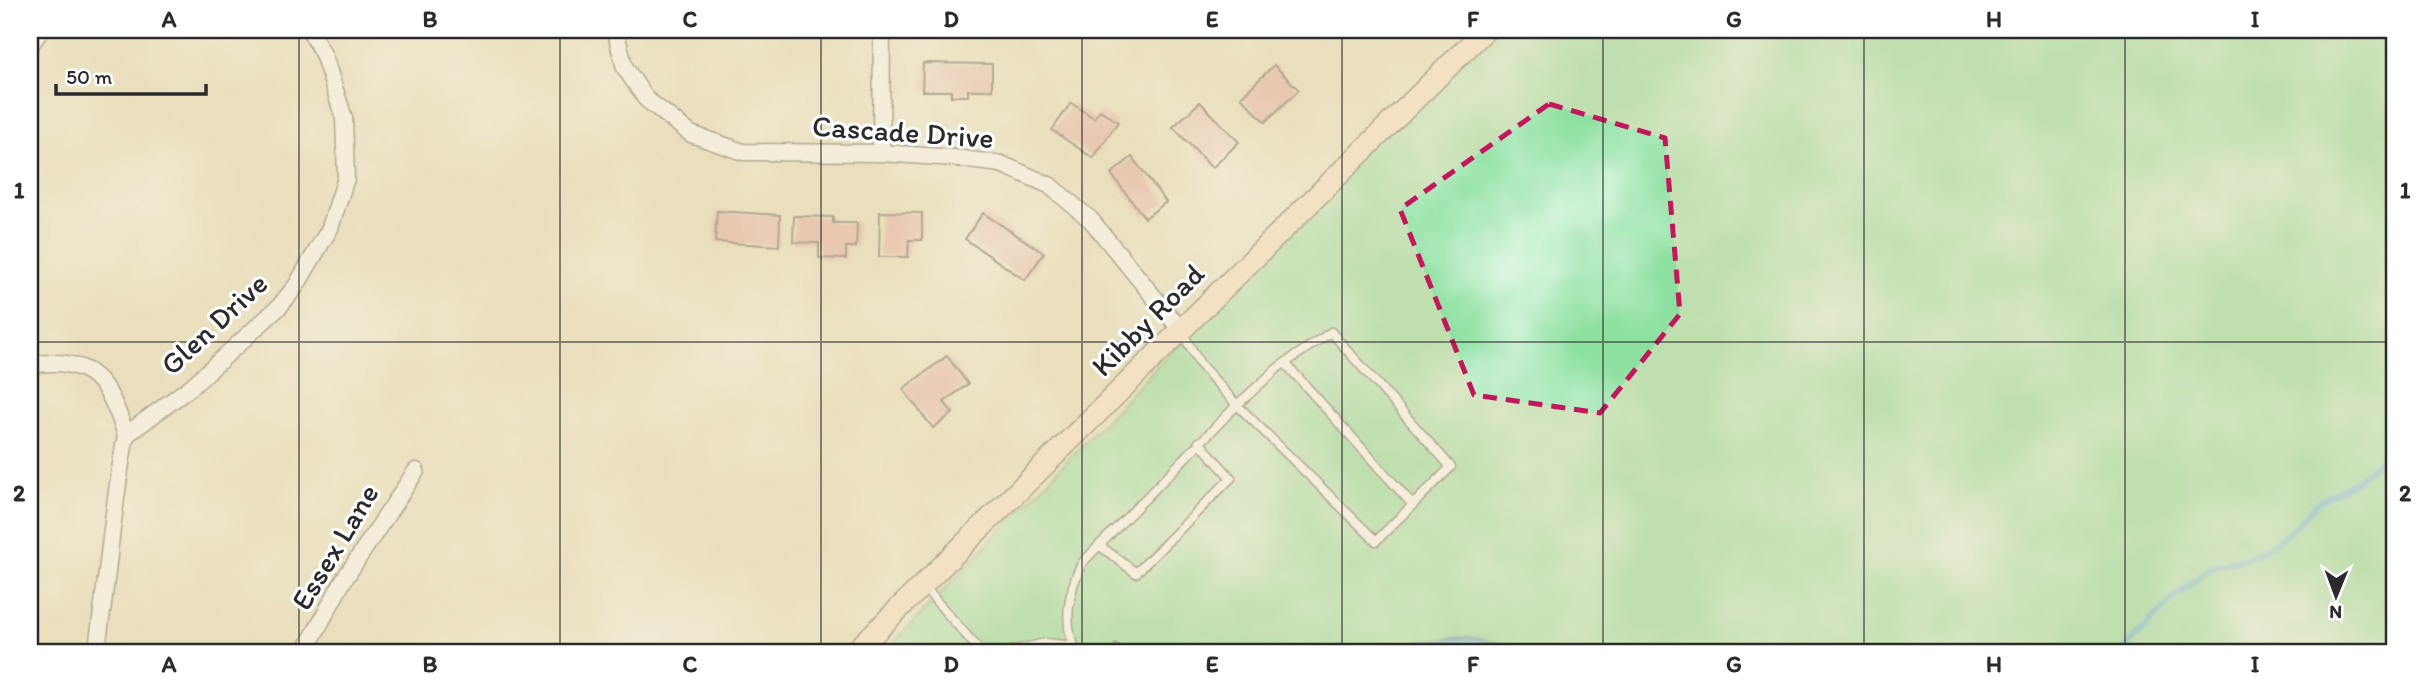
<svg xmlns="http://www.w3.org/2000/svg" width="2424" height="683" font-family="Itim,sans-serif">
  <style>
    .green { fill: #8de0a0; stroke: #5c8666; stroke-width: 2 }
    .water { fill: #5ab1d7; stroke: #426e81; stroke-width: 2 }
    .lines { fill: none; stroke-linecap: round; stroke-linejoin: round }
    .stream { stroke: #5ab1d7; stroke-width: 6 }
    .building { fill: #e7ada5 }
    .lane-casing { stroke: #6e6a5e; stroke-width: 11 }
    .street-casing { stroke: #6e6a5e; stroke-width: 19 }
    .secondary-casing { stroke: #6e6a5e; stroke-width: 24 }
    .lane { stroke: #fff; stroke-width: 8 }
    .street { stroke: #fff; stroke-width: 16 }
    .secondary { stroke: #fde4d1; stroke-width: 21 }
    .marked { fill: none; stroke: #c2185b; stroke-width: 5; stroke-dasharray: 14 9; stroke-linejoin: round }
    .grid { fill: none; stroke: #2b2b2b; stroke-width: 2; stroke-opacity: 0.55 }
    .labels { text-anchor: middle; stroke-width: 6; stroke-linejoin: round; paint-order: stroke }
    .street-label { font-size: 30px; fill: #2b2b2b; stroke: #fff }
    .neatline { fill: none; stroke: #2b2b2b; stroke-width: 2.5 }
    .grid-label { font-size: 23px; text-anchor: middle; font-weight: bold; fill: #2b2b2b }
  </style>
  <rect width="100%" height="100%" fill="#fff"/>
  <filter id="ink" filterUnits="userSpaceOnUse"><feTurbulence type="fractalNoise" baseFrequency=".0143" numOctaves="2"/><feDisplacementMap in="SourceGraphic" scale="14" xChannelSelector="R" yChannelSelector="G"/><feConvolveMatrix kernelMatrix="1 2 1 2 8 2 1 2 1" color-interpolation-filters="sRGB"/></filter>
  <filter id="wash" filterUnits="userSpaceOnUse"><feTurbulence type="fractalNoise" baseFrequency=".00686" numOctaves="4" result="noise"/><feDisplacementMap in="SourceGraphic" scale="28" xChannelSelector="R" yChannelSelector="G"/><feGaussianBlur stdDeviation="1.57" result="paint"/><feColorMatrix in="noise" values="0 0 0 0 0 0 0 0 0 0 0 0 0 0 0 0 0 1.4 0 .05"/><feComposite in="paint" operator="in"/></filter>
  <g filter="url(#wash)">
    <rect width="100%" height="100%" fill="#e9dfbc"/>
    <polygon class="green" points="1477,30 2394,30 2394,653 884,653"/>
    <polygon class="water" points="1468,637 1526,648 1543,653 1376,653 1422,641"/>
    <g class="lines">
      <polyline class="stream" points="2121,653 2176,596 2211,567 2253,556 2290,532 2319,501 2354,482 2394,448"/>
    </g>
    <g id="blocks">
      <g class="building">
        <polygon points="923,63 992,64 992,90 968,90 968,96 951,96 951,91 922,91"/>
        <polygon points="1274,65 1299,90 1265,122 1241,97"/>
        <polygon points="1200,102 1239,142 1212,168 1173,127"/>
        <polygon points="1071,103 1094,118 1100,110 1118,122 1093,158 1052,130"/>
        <polygon points="1132,157 1166,202 1145,218 1111,174"/>
        <polygon points="717,211 780,215 779,246 715,242"/>
        <polygon points="880,212 922,213 922,240 909,240 908,257 879,257"/>
        <polygon points="983,213 1044,253 1025,280 965,239"/>
        <polygon points="794,216 833,217 833,223 857,223 856,247 846,247 846,259 819,258 819,243 793,242"/>
        <polygon points="947,356 968,384 944,402 953,413 933,428 903,389"/>
        <polygon points="1115,644 1141,653 1112,653"/>
      </g>
    </g>
  </g>
  <g filter="url(#ink)">
    <use href="#blocks" fill-opacity="0" stroke="#6e6a5e" stroke-width="2"/>
    <g class="lines">
      <defs>
        <g id="lane">
          <polygon points="1331,332 1451,467 1376,541 1237,405 1279,367"/>
          <polyline points="1285,363 1413,505"/>
          <polyline points="1099,545 1136,573 1231,478 1199,442"/>
          <polyline points="924,587 982,653"/>
          <polyline points="1001,653 1046,643 1073,646"/>
          <path d="M1078,653C1061,626 1069,590 1082,563L1237,405L1200,364L1182,332"/>
        </g>
        <g id="street">
          <polyline points="615,30 625,68 646,99 691,134 743,152 881,153 954,158 1001,164 1049,185 1091,220 1180,329"/>
          <polyline points="30,45 41,30"/>
          <polyline points="881,153 882,30"/>
          <path d="M30,365C92,356 107,379 126,435"/>
          <path d="M96,653C108,580 112,507 126,435L192,386L279,307L296,286L330,228L346,178L344,118L324,56L310,30"/>
          <polyline points="304,653 343,581 416,471"/>
        </g>
        <polyline id="secondary" points="854,653 1485,30"/>
      </defs>
      <use href="#lane" class="lane-casing"/>
      <use href="#street" class="street-casing"/>
      <use href="#secondary" class="secondary-casing"/>
      <use href="#lane" class="lane"/>
      <use href="#street" class="street"/>
      <use href="#secondary" class="secondary"/>
    </g>
  </g>
  <path d="M0 0H2424V683H0ZM1549,104L1665,138L1680,314L1600,413L1474,395L1400,209Z" fill="#e9dfbc" fill-opacity=".55" fill-rule="evenodd"/>
  <path class="marked" d="M1549,104L1665,138L1680,314L1600,413L1474,395L1400,209Z"/>
  <path class="grid" d="M299,30V653M560,30V653M821,30V653M1082,30V653M1342,30V653M1603,30V653M1864,30V653M2125,30V653M30,342H2394"/>
  <g class="labels">
    <g class="street-label">
      <text transform="translate(903 132) rotate(4)" y="10">Cascade Drive</text>
      <text transform="translate(1148 320) rotate(-45)" y="10">Kibby Road</text>
      <text transform="translate(214 324) rotate(-43)" y="10">Glen Drive</text>
      <text transform="translate(335 547) rotate(-59)" y="10">Essex Lane</text>
    </g>
  </g>
  <rect width="2424" height="683" fill="none" stroke="#fff" stroke-width="77"/>
  <g transform="translate(2336 596) rotate(181)" stroke="#ffffff" stroke-width="5" paint-order="stroke">
  <path d="M0-5L12 26L0 18L-12 26Z" fill="#2b2b2b"/>
  <text y="-10" font-size="19" font-weight="bold" text-anchor="middle" fill="#2b2b2b">N</text>
  </g>
  <path d="M56 84v10h150v-10" fill="none" stroke="#2b2b2b" stroke-width="3.5"/>
  <text x="66" y="84" font-size="21" fill="#2b2b2b" stroke="#ffffff" stroke-width="5" paint-order="stroke">50 m</text>
  <rect x="38" y="38" width="2348" height="606" class="neatline"/>
  <g class="grid-label">
    <text x="169" y="27">A</text>
    <text x="430" y="27">B</text>
    <text x="690" y="27">C</text>
    <text x="951" y="27">D</text>
    <text x="1212" y="27">E</text>
    <text x="1473" y="27">F</text>
    <text x="1734" y="27">G</text>
    <text x="1994" y="27">H</text>
    <text x="2255" y="27">I</text>
    <text x="19" y="198">1</text>
    <text x="2405" y="198">1</text>
    <text x="19" y="501">2</text>
    <text x="2405" y="501">2</text>
    <text x="169" y="672">A</text>
    <text x="430" y="672">B</text>
    <text x="690" y="672">C</text>
    <text x="951" y="672">D</text>
    <text x="1212" y="672">E</text>
    <text x="1473" y="672">F</text>
    <text x="1734" y="672">G</text>
    <text x="1994" y="672">H</text>
    <text x="2255" y="672">I</text>
  </g>
</svg>
